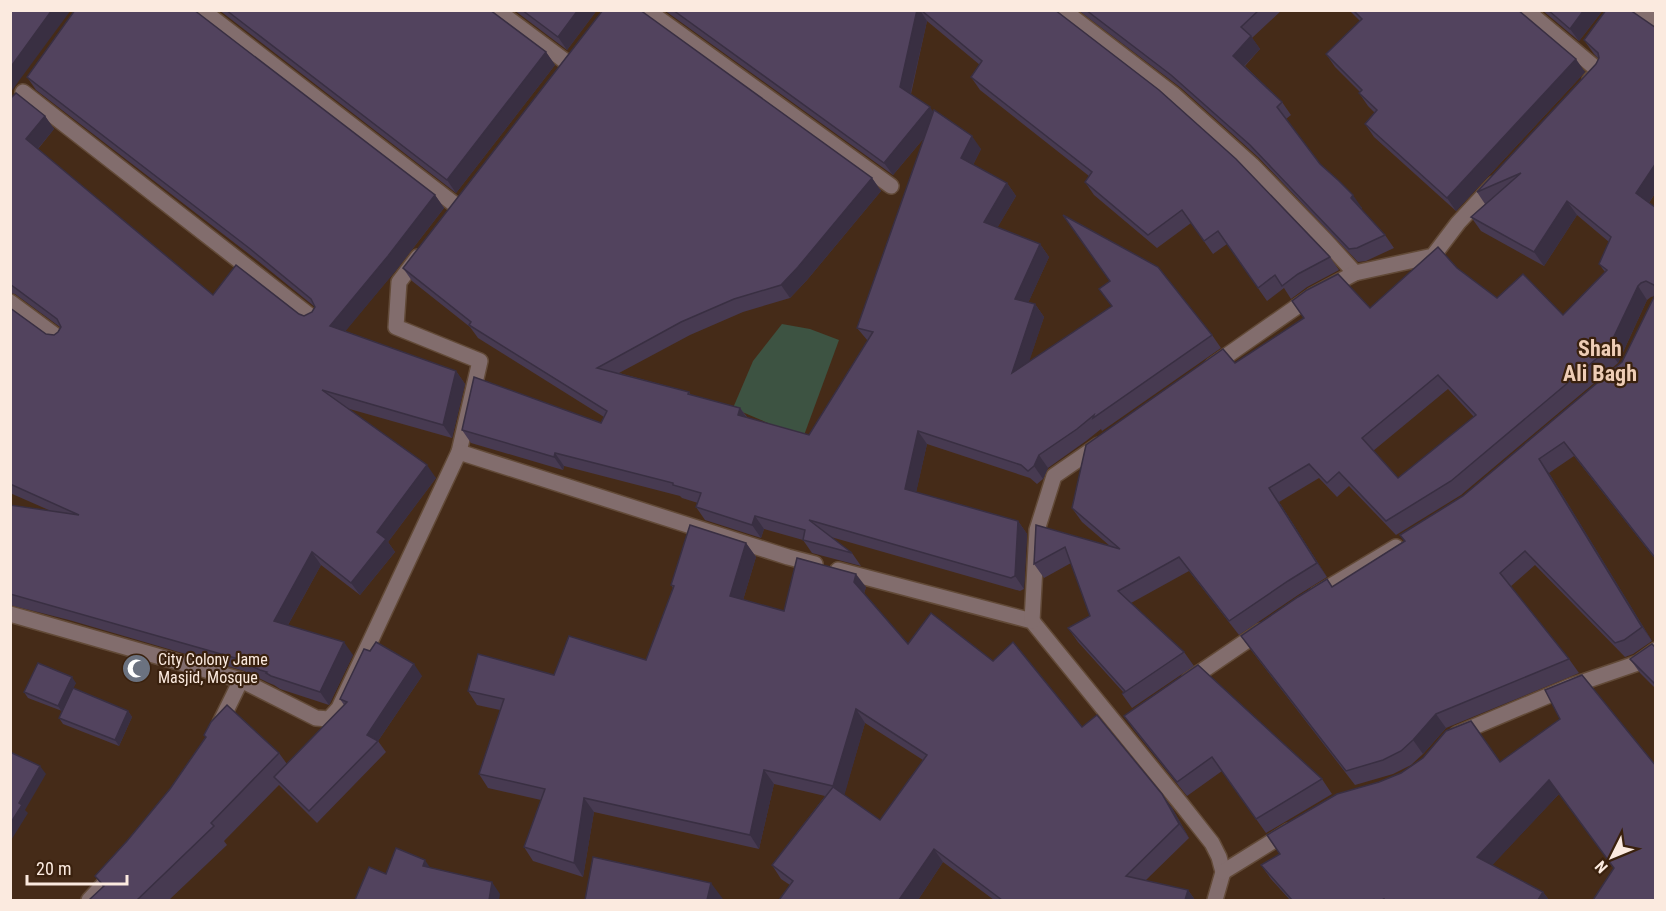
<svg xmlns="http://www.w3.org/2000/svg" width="1666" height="911" font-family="'Roboto Condensed',sans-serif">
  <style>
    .green { fill: #3d5342 }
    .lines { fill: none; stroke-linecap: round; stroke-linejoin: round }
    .street-casing { stroke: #624a38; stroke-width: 18 }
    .street { stroke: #826d6d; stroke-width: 15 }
    .wall { fill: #473a51; fill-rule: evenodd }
    .shaded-wall { fill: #392f42 }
    .building { fill: #52435e; stroke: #392f42; stroke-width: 1.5; fill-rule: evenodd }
    .labels { text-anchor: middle; stroke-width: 4.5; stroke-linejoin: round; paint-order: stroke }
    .poi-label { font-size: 16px; fill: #fbeadf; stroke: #3a210e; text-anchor: start }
    .district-label { font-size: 22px; font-weight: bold; fill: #eecdb6; stroke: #3a210e }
  </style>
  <rect width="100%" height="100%" fill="#452b18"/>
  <polygon class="green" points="782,324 810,329 839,340 803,438 733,408 753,361"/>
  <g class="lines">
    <defs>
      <g id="street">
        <polyline points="202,10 458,207"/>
        <polyline points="497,10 569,64"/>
        <polyline points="647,10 891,186"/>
        <polyline points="1063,10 1174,95 1252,165 1325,240 1355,273"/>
        <polyline points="1526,10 1599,71 1590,80"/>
        <polyline points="1637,10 1656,22"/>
        <polyline points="23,92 314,319"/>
        <polyline points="418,257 399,282 396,327 480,361 459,452"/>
        <polyline points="10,302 60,339"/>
        <polyline points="1212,366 1312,296 1355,273 1433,256 1458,223 1494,184"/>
        <polyline points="838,570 1032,621 1182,805 1212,843 1219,857 1223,872 1215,900"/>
        <polyline points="1316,595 1396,547"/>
        <polyline points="10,614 241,680 316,718 329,719 339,708 459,452 788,557 815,564"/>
        <polyline points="1032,621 1037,530 1054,476 1099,445"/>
        <polyline points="1189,680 1261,631"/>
        <polyline points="220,723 241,680"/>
        <polyline points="1457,734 1571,686 1638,663 1656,650"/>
        <polyline points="1223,872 1289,831"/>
        <polyline points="89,900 115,872"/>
      </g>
    </defs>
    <use href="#street" class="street-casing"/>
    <use href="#street" class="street"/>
  </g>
  <g class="wall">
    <polygon points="219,10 490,10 546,52 555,65 456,193"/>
    <polygon points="514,10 597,10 567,50"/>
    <polygon points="664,10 1055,10 1330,257 1339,270 1307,287 1291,299 1284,288 1267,301 1227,244 1213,254 1191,223 1157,248 1094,195 1085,182 1089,176 980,90 971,77 980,65 927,21 911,94 981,149 973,165 1007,183 1016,196 997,228 1040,244 1049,257 1028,303 1035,304 1044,317 1029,361 1212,335 1221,348 1102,431 1101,429 1086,441 1048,468 1043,479 1037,484 1030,478 927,444 916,492 1018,521 1027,534 1024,589 1020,591 831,537 852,553 861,566 812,553 803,540 764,529 761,538 705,520 696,507 698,503 682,498 680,496 564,466 563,470 471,443 462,430 601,423 604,417 478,338 470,327 412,281 403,268 872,178 881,191 807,280 790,298 743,312 690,335 619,373 689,392 691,395 740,408 748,418 809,435 868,341 857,328 924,138 893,175"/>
    <polygon points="1078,10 1282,10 1252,38 1260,49 1245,66 1282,102 1291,115 1286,119 1320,164 1362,208 1361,209 1385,235 1394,248 1366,261 1358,262 1259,158 1181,88"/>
    <polygon points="1349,10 1518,10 1585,72 1456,211 1374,137 1365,124 1375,113 1368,106 1359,93 1360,92 1335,67 1326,54 1360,21"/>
    <polygon points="1542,10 1603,10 1579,41"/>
    <path d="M1656,28V192L1649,203L1656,208V560L1574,456L1549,473L1652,641L1633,654L1625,657L1535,565L1510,587L1569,659L1579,673L1446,728L1423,754L1411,765L1393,774L1355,785L1251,650L1241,636L1333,587L1404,541L1400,535L1463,496L1622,362L1655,296L1651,297L1647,300L1618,363L1461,495L1396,535L1349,486L1337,497L1319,478L1279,502L1327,577L1298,595L1239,635L1189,571L1131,603L1184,652L1194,666L1132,708L1122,694L1124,693L1078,642L1068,628L1090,616L1071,563L1044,578L1034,564L1036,525L1110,546L1082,522L1072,508L1235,363L1370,308L1457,268L1497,298L1563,315L1605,272L1599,264L1609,242L1577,215L1544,266L1481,231L1471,217L1485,204L1477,192L1596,64L1599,59L1594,54L1584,40ZM1448,389L1474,417L1398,478L1373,451Z"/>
    <polygon points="27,77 435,195 444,208 397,269 345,331 456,371 465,384 452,438 346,408 436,478 388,542 395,552 360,595 321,565 288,625 353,655 329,705 280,689 274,685 269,683 244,671 69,620 10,605 10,505 51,511 10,493 10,308 46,334 54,335 58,332 60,327 15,294 10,293 10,99 45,116 54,129 38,149 213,295 299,314 304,316 312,312 315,307 258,261 36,90"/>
    <path d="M746,543L756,557L743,600L784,611L866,587L864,594L908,644L993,661L1082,727L1172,808L1189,838L1145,881L1188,890L1195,900H994L943,862L918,900H779L790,885L781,879L772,865L825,796L774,784L759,849L594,812L583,877L533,861L524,847L541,800L488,788L479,774L500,710L477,705L468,691L646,660L673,588L671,585ZM865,723L923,760L880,820L844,795Z"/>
    <polygon points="1656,645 1656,689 1640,673 1630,659"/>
    <polygon points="422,676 378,741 386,752 317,823 279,785 224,841 227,845 169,900 89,900 103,887 95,876 279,753 287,764 344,705 340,699"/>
    <polygon points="76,683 73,688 128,711 132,717 119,746 63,724 59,718 62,711 28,698 24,692"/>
    <polygon points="1124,716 1322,779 1332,794 1266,833 1222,771 1187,796 1134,730"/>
    <polygon points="1500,762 1656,766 1614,868 1559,794 1492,865 1543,892 1549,900 1290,900 1271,879 1261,865"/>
  </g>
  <g class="shaded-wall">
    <polygon points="52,10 71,10 10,93 10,68"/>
    <polygon points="578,10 597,10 567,50 558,37"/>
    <polygon points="917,10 920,10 927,21 909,100 900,87"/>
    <polygon points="1584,10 1603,10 1579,41 1570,29"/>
    <polygon points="1251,36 1260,49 1242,68 1233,56"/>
    <polygon points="546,52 555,65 456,193 447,180"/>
    <polygon points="1576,59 1585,72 1456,211 1447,198"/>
    <polygon points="930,107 939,120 893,175 884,163"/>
    <polygon points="45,116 54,129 35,152 26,139"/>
    <polygon points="972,136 981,149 970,171 961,158"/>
    <polygon points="1656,163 1656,192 1646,207 1636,193"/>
    <polygon points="872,178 881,191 807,280 790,298 781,285"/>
    <polygon points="1007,183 1016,196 993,235 984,222"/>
    <polygon points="435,195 444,208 397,269 339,339 330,326"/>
    <polygon points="1353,195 1362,208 1360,211 1351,198"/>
    <polygon points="1567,201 1577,215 1544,266 1534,252"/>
    <polygon points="1040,244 1049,257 1024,312 1015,299"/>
    <polygon points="1638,286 1647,300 1618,363 1608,349"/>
    <polygon points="1035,304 1044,317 1021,386 1012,373"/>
    <polygon points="456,371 465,384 452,438 443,425"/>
    <polygon points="740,408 749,421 738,415"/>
    <polygon points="918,431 927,444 914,502 905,489"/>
    <polygon points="555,453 564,466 563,470 554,457"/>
    <polygon points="1039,455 1048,468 1043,479 1034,466"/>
    <polygon points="1539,459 1549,473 1652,641 1642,627"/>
    <polygon points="427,465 436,478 388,542 395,552 360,595 351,583 377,532"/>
    <polygon points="1269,488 1279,502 1327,577 1317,563"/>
    <polygon points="755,516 764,529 761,538 752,525"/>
    <polygon points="1018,521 1027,534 1024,589 1015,576"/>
    <polygon points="746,543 756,557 740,610 730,596"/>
    <polygon points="312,552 321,565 283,634 274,621"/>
    <polygon points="856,574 866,587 863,596 854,582"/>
    <polygon points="344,642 353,655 329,705 320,692"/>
    <polygon points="414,664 422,676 378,741 367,735"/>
    <polygon points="72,677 76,683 62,712 58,706"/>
    <polygon points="856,709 865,723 843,800 833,786"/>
    <polygon points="128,711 132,717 119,746 115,740"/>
    <polygon points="1436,714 1446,728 1423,754 1413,740"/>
    <polygon points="40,766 46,774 25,810 28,813 10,842 10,824 19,803"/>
    <polygon points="764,770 774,784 759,849 750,835"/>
    <polygon points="1549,780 1559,794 1487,871 1477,857"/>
    <polygon points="1162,794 1172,808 1189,838 1179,824"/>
    <polygon points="584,798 594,812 583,877 574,863"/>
    <polygon points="934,849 943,862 918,900 899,900"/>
    <polygon points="425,860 433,872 423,866"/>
    <polygon points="492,882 500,894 499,900 489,900"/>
    <polygon points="711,883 723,899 723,900 707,900"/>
    <polygon points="1188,890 1195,900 1185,900"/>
    <polygon points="1543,892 1549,900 1538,900"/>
  </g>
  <g class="building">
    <polygon points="10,10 52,10 10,68"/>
    <polygon points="75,10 194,10 435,195 388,256 330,326 456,371 443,425 322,390 427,465 377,532 386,539 351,583 312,552 274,621 344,642 320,692 271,676 266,673 267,672 260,670 235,658 10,594 10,505 79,515 10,484 10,308 46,334 54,335 58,332 61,327 57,319 10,284 10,99 16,93 45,116 26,139 213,295 236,265 299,314 304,316 312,312 315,307 311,299 249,248 27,77"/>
    <polygon points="226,10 490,10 546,52 447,180"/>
    <polygon points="522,10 578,10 558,37"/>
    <polygon points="603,10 640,10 872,178 798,267 781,285 734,299 681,322 597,368 689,392 688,394 740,408 738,415 809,435 873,332 857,328 934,110 972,136 961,158 1007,183 984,222 1040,244 1015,299 1035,304 1012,373 1112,306 1099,289 1110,281 1063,215 1158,267 1212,335 1093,418 1094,415 1077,429 1039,455 1034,466 1028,471 1021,465 918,431 905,489 1018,521 1015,576 1011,578 809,520 852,553 803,540 805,530 755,516 752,525 696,507 701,493 673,485 673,483 555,453 554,457 462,430 474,377 601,423 607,411 469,325 471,322 403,268"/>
    <polygon points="673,10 917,10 900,87 930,107 884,163"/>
    <polygon points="921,10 1055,10 1159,90 1236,159 1330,257 1298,274 1282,286 1275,275 1258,288 1218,231 1204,241 1182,210 1148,235 1085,182 1092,172 971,77 982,61"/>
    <polygon points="1086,10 1259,10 1241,27 1251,36 1233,56 1282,102 1277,107 1320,164 1339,181 1353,195 1351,198 1385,235 1357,248 1349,249 1250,145 1171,75"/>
    <polygon points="1353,10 1518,10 1576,59 1447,198 1365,124 1377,110 1359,93 1362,90 1326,54 1362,19"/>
    <polygon points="1548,10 1584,10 1570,29"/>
    <path d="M1606,10H1630L1656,28V163L1636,193L1656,208V289L1654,285L1646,281L1641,283L1638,286L1608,349L1451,481L1386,521L1339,472L1327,483L1309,464L1269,488L1317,563L1288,581L1229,621L1179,557L1118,591L1184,652L1122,694L1125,691L1068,628L1090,616L1065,547L1034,564L1036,525L1120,549L1072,508L1086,445L1223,349L1235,363L1304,318L1292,301L1307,290L1338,274L1370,308L1438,247L1457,268L1497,298L1523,274L1563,315L1607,270L1599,264L1611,237L1567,201L1534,252L1471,217L1521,173L1477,192L1596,64L1599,58L1598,53L1584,40ZM1438,375L1476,415L1398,478L1362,438Z"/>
    <polygon points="1656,291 1656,559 1564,442 1539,459 1642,627 1624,640 1615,643 1525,551 1500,573 1569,659 1436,714 1413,740 1401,751 1383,760 1346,771 1241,636 1298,597 1327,579 1332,587 1405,541 1400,535 1463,496 1622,362 1655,295"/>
    <polygon points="690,525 746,543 730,596 784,611 797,558 856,574 854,582 908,644 931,613 993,661 1013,642 1082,727 1097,715 1162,794 1179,824 1126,876 1188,890 1185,900 1002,900 934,849 899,900 779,900 793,881 772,865 833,787 880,820 927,755 856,709 833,786 764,770 750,835 584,798 574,863 524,847 545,789 479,774 504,699 468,691 478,654 554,675 569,636 646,660 674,586 671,585"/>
    <polygon points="376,642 414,664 367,735 378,741 309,811 274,777 347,702 340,699 364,649 370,651"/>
    <polygon points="1652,644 1654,646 1656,645 1656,685 1630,659"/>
    <polygon points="38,663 72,677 58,706 24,692"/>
    <polygon points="1198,665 1322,779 1256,819 1212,757 1177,782 1124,716"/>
    <polygon points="1582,675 1656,766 1656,900 1593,900 1614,868 1549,780 1477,857 1543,892 1538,900 1385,900 1384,899 1382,900 1292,900 1261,865 1280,854 1267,835 1337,794 1379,782 1401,773 1423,758 1446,731 1471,721 1500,762 1560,719 1545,690"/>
    <polygon points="73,688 128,711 115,740 59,718"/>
    <polygon points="227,705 279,753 211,823 214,826 137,900 89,900 104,886 95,876 127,841 170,789 206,737 204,735 211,722"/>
    <polygon points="10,752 40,766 19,803 22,805 10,824"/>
    <polygon points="396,848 425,860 423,866 492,882 489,900 355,900 369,867 386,874"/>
    <polygon points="593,857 711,883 707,900 585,900"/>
  </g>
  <defs>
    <symbol id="mosque-disc" viewBox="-11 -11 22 22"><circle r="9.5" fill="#6b7280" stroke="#3a210e"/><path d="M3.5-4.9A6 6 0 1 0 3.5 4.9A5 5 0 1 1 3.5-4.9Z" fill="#fff"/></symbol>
  </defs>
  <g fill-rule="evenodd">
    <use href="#mosque-disc" x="120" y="652" width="33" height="33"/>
  </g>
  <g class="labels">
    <g class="poi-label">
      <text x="158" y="665">City Colony Jame<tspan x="158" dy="18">Masjid, Mosque</tspan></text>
    </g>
    <g class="district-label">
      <text x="1600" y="356">Shah<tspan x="1600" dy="25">Ali Bagh</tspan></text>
    </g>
  </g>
  <rect width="1666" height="911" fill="none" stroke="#fbeadf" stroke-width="24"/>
  <g transform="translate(1612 857) rotate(227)" stroke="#3a210e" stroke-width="4.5" paint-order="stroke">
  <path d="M0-4.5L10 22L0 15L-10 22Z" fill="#fbeadf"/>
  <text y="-9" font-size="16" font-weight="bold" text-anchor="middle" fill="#fbeadf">N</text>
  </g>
  <path d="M27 875v9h100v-9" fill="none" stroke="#fbeadf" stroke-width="3"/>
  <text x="36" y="875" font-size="18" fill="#fbeadf" stroke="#3a210e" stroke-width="4.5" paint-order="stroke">20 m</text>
</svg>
